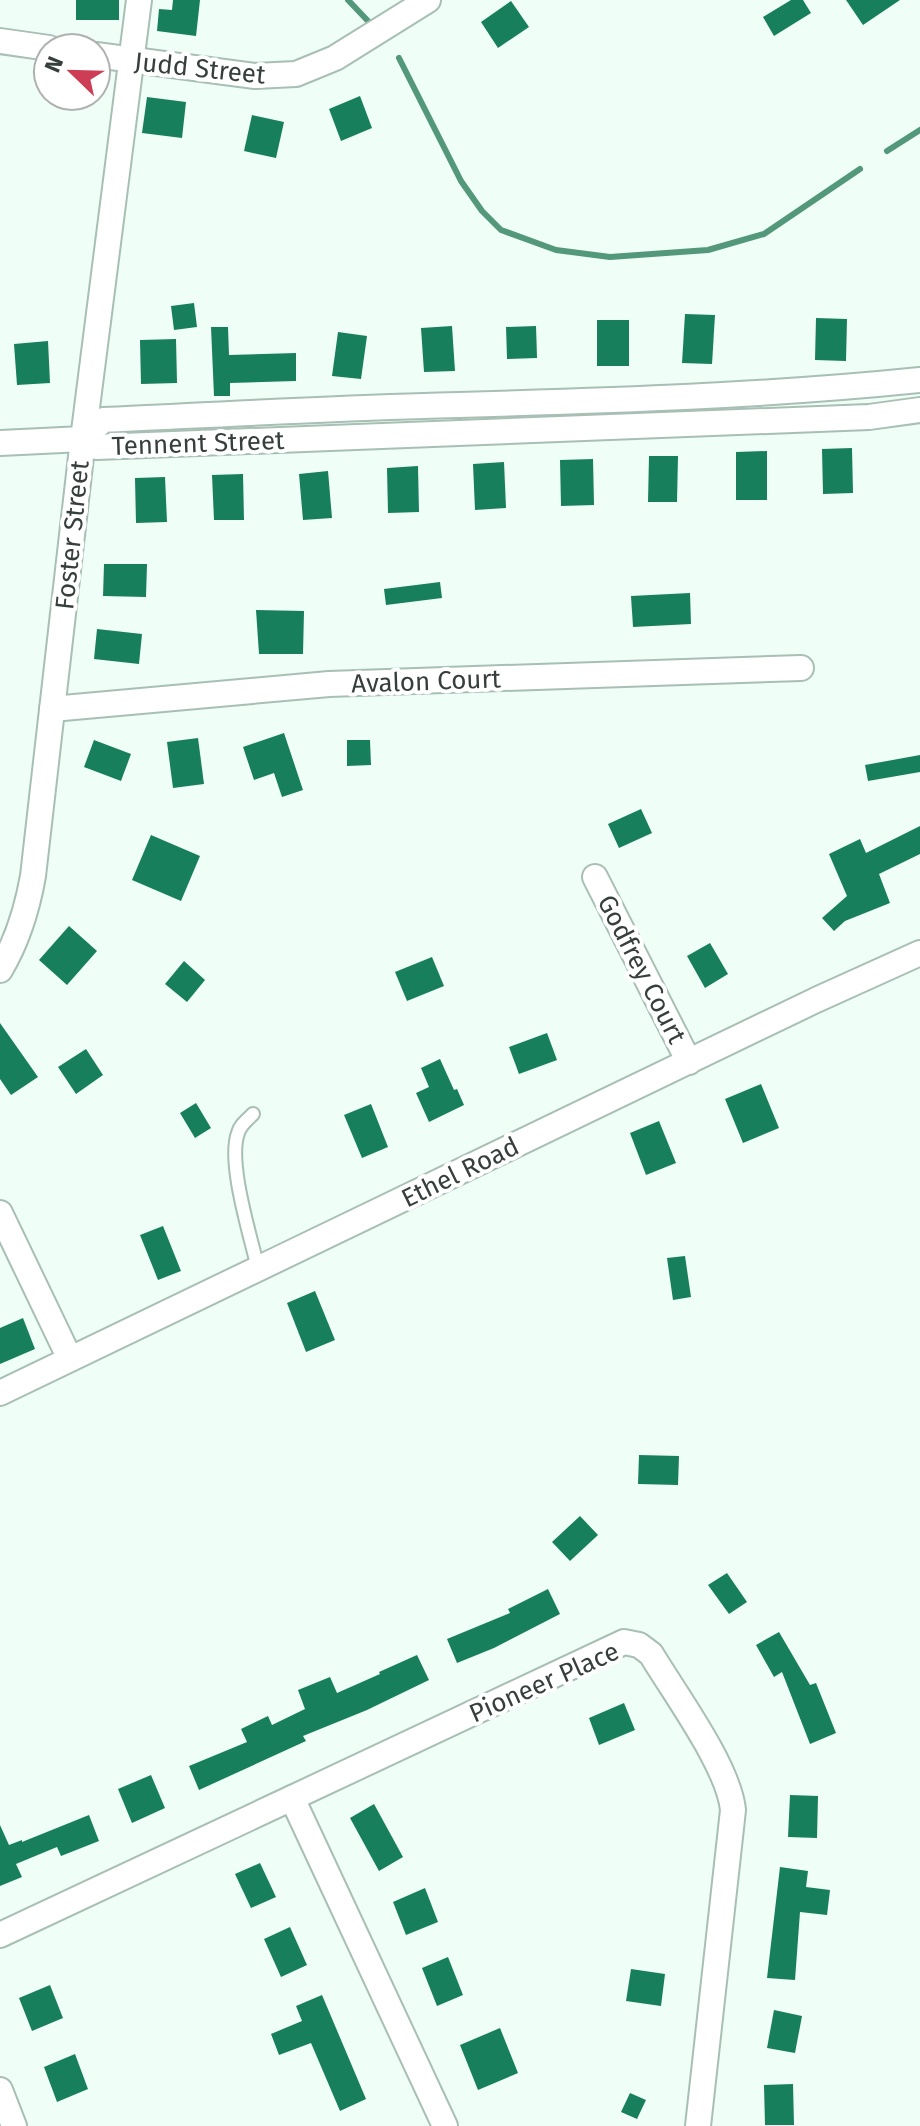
<svg xmlns="http://www.w3.org/2000/svg" width="920" height="2126" font-family="'Fira Sans',sans-serif">
  <style>
    .lines { fill: none; stroke-linecap: round; stroke-linejoin: round }
    .stream { stroke: #54987c; stroke-width: 6 }
    .building { fill: #187f5d }
    .service-casing { stroke: #a8bfb4; stroke-width: 16 }
    .minor-casing { stroke: #a8bfb4; stroke-width: 28 }
    .service { stroke: #fff; stroke-width: 12 }
    .minor { stroke: #fff; stroke-width: 24 }
    .labels { text-anchor: middle; stroke-width: 8; stroke-linejoin: round; paint-order: stroke }
    .street-label { font-size: 26px; fill: #363f3b; stroke: #fff }
  </style>
  <rect width="100%" height="100%" fill="#effef6"/>
  <g class="lines">
    <g class="stream">
      <polyline points="348,0 368,21"/>
      <polyline points="399,58 461,181 482,211 501,230 556,250 610,257 708,250 764,234 860,169"/>
      <polyline points="887,151 920,130"/>
    </g>
  </g>
  <g class="building">
    <rect x="76" y="0" width="43" height="20"/>
    <polygon points="173,0 200,0 196,36 157,31 159,9 172,10"/>
    <polygon points="791,0 803,0 811,13 774,36 763,17"/>
    <polygon points="846,0 900,0 863,25"/>
    <polygon points="511,1 529,27 498,48 481,22"/>
    <polygon points="360,96 372,128 341,141 329,109"/>
    <polygon points="147,97 186,102 182,138 142,133"/>
    <polygon points="252,115 284,122 276,158 244,151"/>
    <polygon points="194,303 197,327 174,330 171,306"/>
    <polygon points="685,314 715,315 712,364 682,363"/>
    <polygon points="816,318 847,319 846,361 815,360"/>
    <rect x="597" y="320" width="32" height="46"/>
    <polygon points="452,326 455,371 424,372 421,328"/>
    <polygon points="536,326 537,358 507,359 506,327"/>
    <polygon points="211,327 228,327 229,355 296,353 296,381 230,383 230,396 214,396"/>
    <polygon points="338,332 367,336 361,379 332,376"/>
    <polygon points="176,339 177,383 141,384 140,340"/>
    <polygon points="48,341 50,383 17,385 14,344"/>
    <polygon points="852,448 853,493 823,494 822,449"/>
    <polygon points="767,451 767,500 736,500 736,452"/>
    <polygon points="649,456 678,456 677,502 648,502"/>
    <polygon points="593,459 594,505 561,506 560,460"/>
    <polygon points="504,462 506,508 475,510 473,464"/>
    <polygon points="418,466 419,512 388,513 387,468"/>
    <polygon points="328,471 332,518 303,520 299,474"/>
    <polygon points="243,474 244,520 214,520 212,475"/>
    <polygon points="165,477 167,522 136,523 135,478"/>
    <polygon points="104,564 147,564 146,597 103,596"/>
    <polygon points="440,582 442,598 386,605 384,589"/>
    <polygon points="690,593 691,624 633,627 631,596"/>
    <polygon points="256,610 304,611 303,654 259,654"/>
    <polygon points="97,629 142,634 139,664 94,659"/>
    <polygon points="284,733 303,790 282,797 274,773 254,780 243,747"/>
    <polygon points="198,738 204,784 173,788 167,742"/>
    <polygon points="94,740 131,754 121,781 84,767"/>
    <polygon points="347,740 370,740 371,765 347,766"/>
    <polygon points="920,755 920,772 868,781 865,765"/>
    <polygon points="641,809 652,833 619,848 608,824"/>
    <polygon points="920,826 920,854 879,874 890,903 845,921 834,931 822,918 847,896 829,854 860,839 866,853"/>
    <polygon points="151,835 200,856 181,901 132,880"/>
    <polygon points="69,926 97,951 67,985 39,960"/>
    <polygon points="710,943 728,974 705,988 687,956"/>
    <polygon points="432,957 444,986 407,1001 395,972"/>
    <polygon points="184,961 205,980 187,1002 165,984"/>
    <polygon points="0,1023 38,1077 11,1095 0,1079"/>
    <polygon points="547,1033 557,1060 519,1074 509,1047"/>
    <polygon points="86,1049 103,1075 76,1094 58,1067"/>
    <polygon points="440,1059 454,1090 457,1089 464,1105 429,1122 416,1093 429,1087 421,1068"/>
    <polygon points="761,1084 779,1128 743,1143 725,1099"/>
    <polygon points="196,1103 211,1128 195,1138 180,1113"/>
    <polygon points="371,1104 388,1147 362,1158 344,1115"/>
    <polygon points="659,1121 676,1163 646,1175 630,1133"/>
    <polygon points="163,1226 181,1271 158,1280 140,1235"/>
    <polygon points="685,1256 691,1297 673,1300 667,1258"/>
    <polygon points="315,1291 335,1340 306,1352 287,1303"/>
    <polygon points="23,1318 35,1349 0,1364 0,1328"/>
    <polygon points="639,1455 679,1456 678,1485 638,1484"/>
    <polygon points="580,1516 598,1535 570,1561 552,1542"/>
    <polygon points="727,1573 747,1602 729,1614 708,1585"/>
    <polygon points="548,1589 560,1614 494,1648 457,1663 447,1639 510,1613 508,1609"/>
    <polygon points="779,1632 810,1685 816,1683 836,1733 810,1744 782,1672 774,1677 756,1645"/>
    <polygon points="417,1655 429,1680 367,1710 303,1736 306,1741 199,1790 189,1766 247,1742 241,1729 268,1716 272,1725 305,1709 298,1690 330,1677 337,1693 380,1674 379,1672"/>
    <polygon points="624,1703 635,1730 599,1745 589,1718"/>
    <polygon points="151,1775 165,1808 132,1823 118,1789"/>
    <polygon points="790,1795 818,1796 817,1838 788,1837"/>
    <polygon points="374,1804 403,1857 379,1871 350,1818"/>
    <polygon points="89,1815 99,1841 61,1856 57,1847 16,1864 22,1877 0,1886 0,1825 9,1845 22,1840 22,1842"/>
    <polygon points="260,1863 276,1897 251,1908 235,1874"/>
    <polygon points="780,1867 808,1871 806,1887 830,1890 827,1915 800,1912 795,1980 767,1978"/>
    <polygon points="425,1888 438,1922 406,1935 393,1902"/>
    <polygon points="290,1927 307,1965 281,1977 264,1939"/>
    <polygon points="448,1957 463,1995 437,2006 422,1968"/>
    <polygon points="631,1969 665,1974 661,2006 626,2001"/>
    <polygon points="50,1985 63,2018 32,2031 19,1998"/>
    <polygon points="322,1995 366,2099 340,2111 311,2043 279,2055 271,2034 302,2021 296,2006"/>
    <polygon points="774,2010 802,2016 795,2053 767,2048"/>
    <polygon points="500,2028 518,2073 478,2090 460,2045"/>
    <polygon points="75,2054 88,2089 57,2102 44,2067"/>
    <polygon points="793,2084 794,2125 765,2125 764,2085"/>
    <polygon points="630,2093 646,2100 637,2119 621,2112"/>
  </g>
  <g class="lines">
    <defs>
      <path id="service" d="M253,1114C247,1120 240,1125 238,1133C227,1163 251,1237 258,1269"/>
      <g id="minor">
        <polyline points="0,41 49,48"/>
        <polyline points="96,55 255,76 296,74 335,58 428,0"/>
        <path d="M83,439L103,420C210,415 317,409 424,406C590,401 755,397 920,380"/>
        <polyline points="83,439 97,447 869,417 920,410"/>
        <polyline points="0,443 83,439"/>
        <polyline points="52,709 329,684 801,668"/>
        <polyline points="595,877 689,1062"/>
        <path d="M0,970C18,940 27,910 33,876L83,439L139,0"/>
        <polyline points="0,1213 70,1359"/>
        <polyline points="0,1393 816,1000 920,953"/>
        <polyline points="0,1935 292,1798"/>
        <polyline points="0,2090 14,2126"/>
        <path d="M445,2126L292,1798L624,1642L639,1645L651,1654C675,1694 729,1767 733,1810L698,2126"/>
      </g>
    </defs>
    <use href="#service" class="service-casing"/>
    <use href="#minor" class="minor-casing"/>
    <use href="#service" class="service"/>
    <use href="#minor" class="minor"/>
  </g>
  <g class="labels">
    <g class="street-label">
      <text transform="translate(200 68) rotate(6)" y="9">Judd Street</text>
      <text transform="translate(198 443) rotate(-2)" y="9">Tennent Street</text>
      <text transform="translate(72 535) rotate(-84)" y="9">Foster Street</text>
      <text transform="translate(426 681) rotate(-2)" y="9">Avalon Court</text>
      <text transform="translate(642 969) rotate(63)" y="9">Godfrey Court</text>
      <text transform="translate(460 1172) rotate(-26)" y="9">Ethel Road</text>
      <text transform="translate(544 1682) rotate(-24)" y="9">Pioneer Place</text>
    </g>
  </g>
  <g transform="translate(72 72) rotate(293)"><circle r="38" fill="#ffffff" stroke="#afb2b1" stroke-width="2"/>
  <path d="M0-6L14 30L0 20L-14 30Z" fill="#cd3d56"/>
  <text y="-12" font-size="22" font-weight="bold" text-anchor="middle" fill="#363f3b">N</text>
  </g>
</svg>
